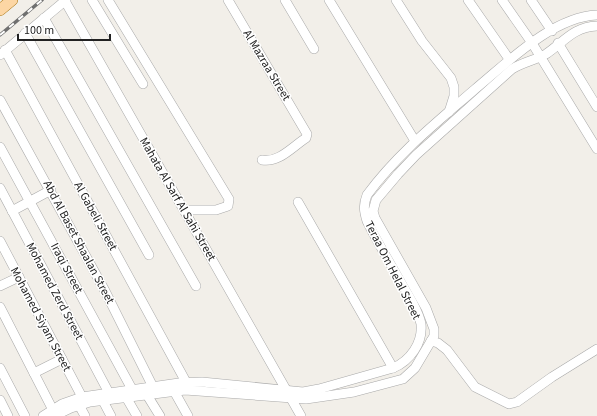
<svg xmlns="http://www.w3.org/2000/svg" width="597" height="416" font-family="'Source Sans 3',sans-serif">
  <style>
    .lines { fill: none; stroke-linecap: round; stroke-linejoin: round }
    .minor-casing { stroke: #a9a9a9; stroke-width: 10 }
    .major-casing { stroke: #a06b00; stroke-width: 12 }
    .minor { stroke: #fff; stroke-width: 9 }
    .major { stroke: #fcd6a4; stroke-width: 11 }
    .rail-casing { stroke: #707070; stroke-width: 3.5 }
    .rail { stroke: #fff; stroke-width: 2; stroke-dasharray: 6; stroke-linecap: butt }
    .labels { text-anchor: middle; stroke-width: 3; stroke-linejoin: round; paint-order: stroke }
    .street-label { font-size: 12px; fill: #222; stroke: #fff }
  </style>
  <rect width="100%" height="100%" fill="#f2efe9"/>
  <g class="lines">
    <defs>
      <g id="minor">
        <polyline points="92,0 143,84"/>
        <polyline points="108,0 229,199 228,206 216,210 184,210"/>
        <path d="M228,0L307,134L306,138C292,147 279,163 262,160"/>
        <polyline points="285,0 314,49"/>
        <polyline points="329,0 415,141"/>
        <polyline points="396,0 422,41 451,78 454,87 454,96 449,112"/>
        <polyline points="468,0 509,59"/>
        <polyline points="502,0 532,43 597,149"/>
        <polyline points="531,0 552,31"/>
        <polyline points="65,1 301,416"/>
        <polyline points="44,18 196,286"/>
        <polyline points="25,33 149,255"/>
        <polyline points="558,43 597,107"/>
        <polyline points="5,50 186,382"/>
        <polyline points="0,55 66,0"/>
        <polyline points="0,100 105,291 153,387"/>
        <polyline points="0,147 133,391"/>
        <polyline points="0,188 109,393"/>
        <polyline points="298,202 393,368"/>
        <polyline points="12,211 51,190"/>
        <polyline points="0,241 82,397"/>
        <polyline points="0,286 19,277"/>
        <polyline points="0,307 55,414"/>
        <polyline points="431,341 438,343 447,350 475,387 509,404 517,402 552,377 597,349"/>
        <polyline points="0,368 25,416"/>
        <polyline points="34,373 62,359"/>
        <polyline points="174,391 188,416"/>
        <polyline points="147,395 160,416"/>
        <polyline points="126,397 137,416"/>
        <polyline points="0,400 8,416"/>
        <polyline points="103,401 111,416"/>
        <polyline points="79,405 85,416"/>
        <path d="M43,416L62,404L82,397L179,383L202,382L303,392L319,389L393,368C410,361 423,343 421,324C419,313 412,301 406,291C393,268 379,245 367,221C364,211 363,205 367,195C397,154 436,123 474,90C507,63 552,17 597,15"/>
        <path d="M54,416L71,408L90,402L185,390L306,399L354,392L403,379L415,368L434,336V329L426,308L375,218L373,211L376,200L398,174L416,155L512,69C523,62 536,60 546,54C564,42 573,27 597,26"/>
      </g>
      <polyline id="major" points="0,10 12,0"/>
    </defs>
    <use href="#minor" class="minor-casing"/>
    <use href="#major" class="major-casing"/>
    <use href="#minor" class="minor"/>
    <use href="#major" class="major"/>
    <defs>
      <polyline id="rail" points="0,35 42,0"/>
    </defs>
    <use href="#rail" class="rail-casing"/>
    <use href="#rail" class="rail"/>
  </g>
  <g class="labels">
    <g class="street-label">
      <text transform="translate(267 65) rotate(59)" y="4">Al Mazraa Street</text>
      <text transform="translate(178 199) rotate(60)" y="4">Mahata Al Sarf Al Sahi Street</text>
      <text transform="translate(96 216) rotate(61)" y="4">Al Gabeli Street</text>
      <text transform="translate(79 242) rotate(62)" y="4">Abd Al Baset Shaalan Street</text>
      <text transform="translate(67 268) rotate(62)" y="4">Iraqi Street</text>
      <text transform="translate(393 270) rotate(63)" y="4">Teraa Om Helal Street</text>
      <text transform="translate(55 291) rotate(62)" y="4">Mohamed Zerd Street</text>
      <text transform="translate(41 319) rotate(62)" y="4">Mohamed Siyam Street</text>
    </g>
  </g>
  <path d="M18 34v6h92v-6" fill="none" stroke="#222222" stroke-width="2"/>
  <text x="24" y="34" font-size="12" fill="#222222" stroke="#ffffff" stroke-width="3" paint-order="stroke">100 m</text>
</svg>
